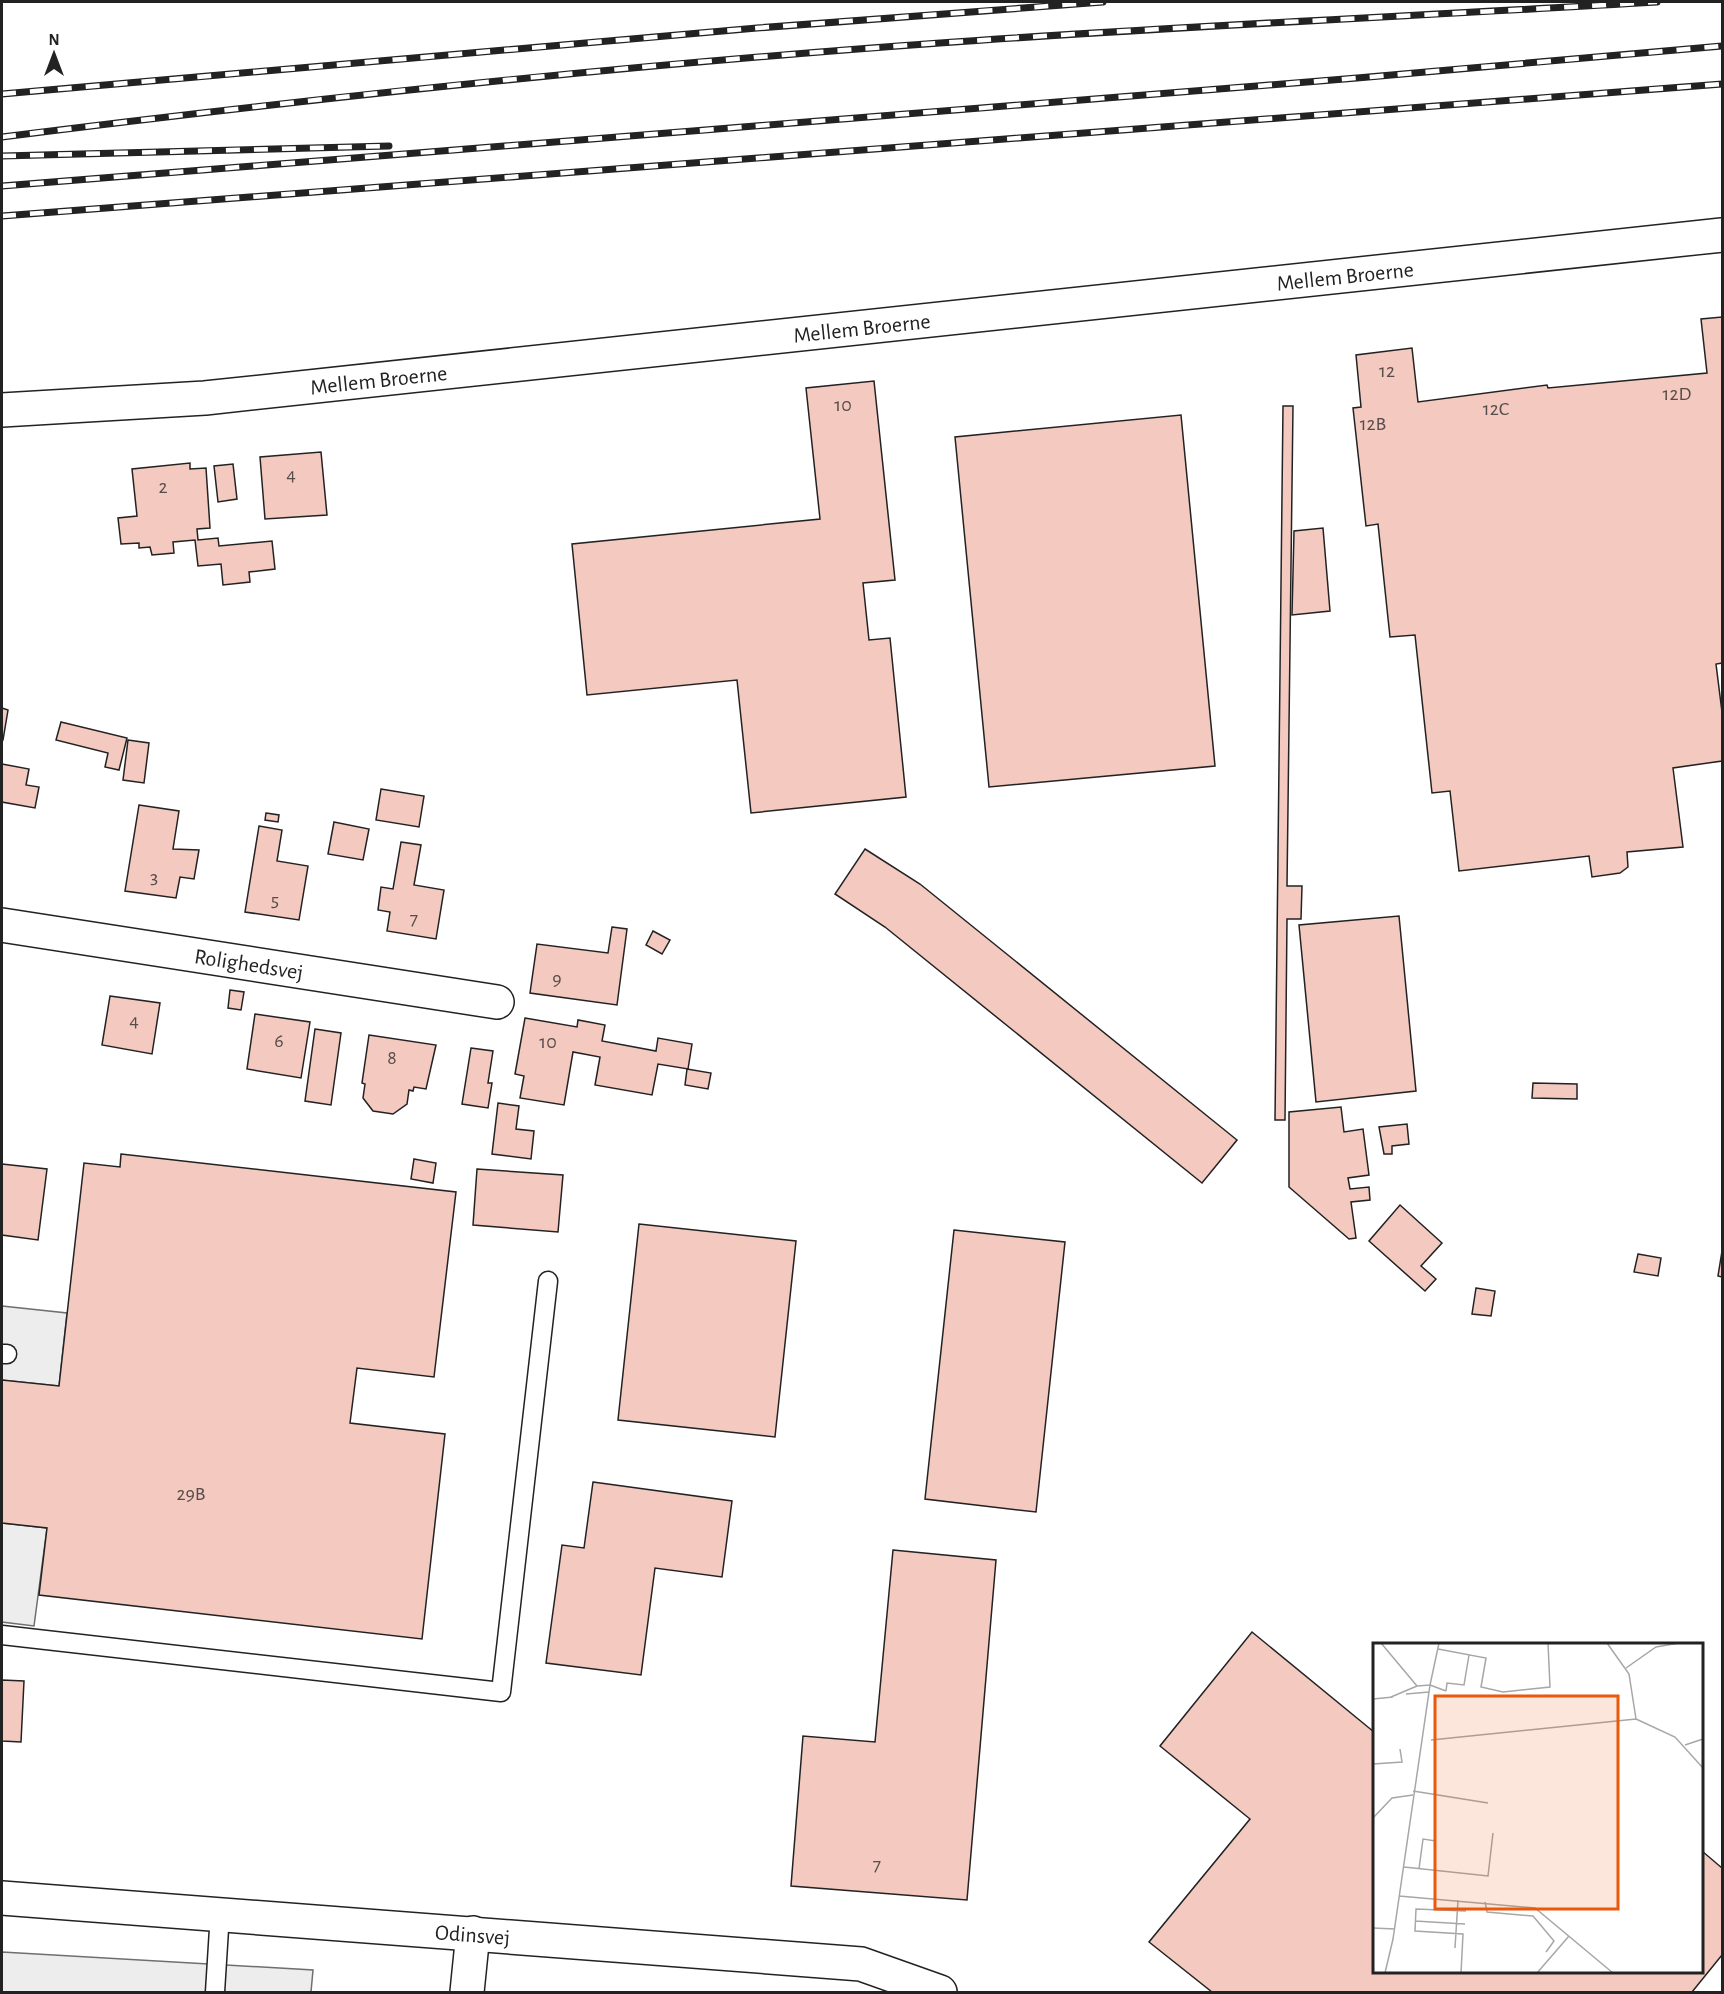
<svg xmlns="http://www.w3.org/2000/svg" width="1724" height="1994" font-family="'Alegreya Sans',sans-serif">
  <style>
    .parking { fill: #ededed; stroke: #6f6f6f; stroke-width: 1.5 }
    .building { fill: #f3c9c0; stroke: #222; stroke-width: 1.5 }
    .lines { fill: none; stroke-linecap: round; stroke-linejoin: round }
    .lane-casing { stroke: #222; stroke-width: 21 }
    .street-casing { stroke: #222; stroke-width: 36 }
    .lane { stroke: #fff; stroke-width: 18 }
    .street { stroke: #fff; stroke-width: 33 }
    .rail-casing { stroke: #222; stroke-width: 7 }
    .rail { stroke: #fff; stroke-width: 4.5; stroke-dasharray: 14; stroke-linecap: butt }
    .labels { text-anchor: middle; stroke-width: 4.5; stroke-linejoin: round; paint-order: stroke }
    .number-label { font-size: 20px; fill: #564c4a }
    .street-label { font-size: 22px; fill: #222; stroke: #fff }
    .inset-road { fill: none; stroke: #a7a7a7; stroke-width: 1.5 }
    .view { fill: #e8590c; fill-opacity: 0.15; stroke: #e8590c; stroke-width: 3 }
    .inset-edge { fill: none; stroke: #222; stroke-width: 3 }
  </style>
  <rect width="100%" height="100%" fill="#fff"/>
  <g class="parking">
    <polygon points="2,1306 67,1313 59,1386 2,1380"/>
    <polygon points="2,1523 47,1528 34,1626 2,1622"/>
    <polygon points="2,1952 313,1970 311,1992 2,1992"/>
  </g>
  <g class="building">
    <polygon points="1722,317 1722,663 1716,664 1722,712 1722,761 1673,768 1683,847 1627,852 1628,867 1620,873 1592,877 1589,856 1459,871 1450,791 1432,793 1415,635 1390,637 1378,524 1366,526 1353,408 1361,407 1356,355 1412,348 1418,402 1547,385 1548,388 1707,373 1701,319"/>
    <polygon points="874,381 895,580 863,583 869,640 890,638 906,797 751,813 737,680 587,695 572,544 820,519 806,388"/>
    <polygon points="1283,406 1293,406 1287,886 1302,886 1301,919 1287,919 1285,1120 1275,1120"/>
    <polygon points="1181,415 1215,766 989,787 955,437"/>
    <polygon points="321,452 327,515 265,519 260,457"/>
    <polygon points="190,463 190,469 206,468 210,528 197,529 198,540 218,538 219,546 272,541 275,569 249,572 250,582 223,585 221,564 198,566 195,540 173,542 174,553 152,555 150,547 139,548 139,543 121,544 118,518 137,516 132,469"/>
    <polygon points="233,464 237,499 218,502 214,466"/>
    <polygon points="1323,528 1330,611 1292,615 1294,531"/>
    <polygon points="2,708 8,710 3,740 2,740"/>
    <polygon points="61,722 127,738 119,770 105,767 108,753 56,740"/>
    <polygon points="128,740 149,743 144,783 123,780"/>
    <polygon points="2,764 29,769 26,785 39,787 35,808 2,802"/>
    <polygon points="381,789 424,796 419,827 376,820"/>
    <polygon points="139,805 179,811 173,849 199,850 194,879 180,877 176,898 125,891"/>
    <polygon points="266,813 279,815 278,822 265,820"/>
    <polygon points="334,822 369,829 363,860 328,854"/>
    <polygon points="259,826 282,830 277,861 308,866 299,920 245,912"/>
    <polygon points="401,842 421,845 414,885 444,890 436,939 387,931 390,912 378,910 381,887 393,889"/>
    <polygon points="865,849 920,884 1237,1140 1202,1183 885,927 835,894"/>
    <polygon points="1399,916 1416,1091 1316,1102 1299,925"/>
    <polygon points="612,927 627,929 617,1005 530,993 537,944 608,953"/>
    <polygon points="653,931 670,940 662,954 646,945"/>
    <polygon points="230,990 244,992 241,1010 228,1008"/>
    <polygon points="110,996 160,1003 152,1054 102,1045"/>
    <polygon points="255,1014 310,1022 301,1078 247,1069"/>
    <polygon points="525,1018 577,1027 578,1020 605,1025 602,1041 656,1051 658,1038 692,1044 688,1069 658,1064 652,1095 595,1085 600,1057 573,1052 564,1105 520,1098 524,1076 515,1074"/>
    <polygon points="315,1029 341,1033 331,1105 305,1101"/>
    <polygon points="369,1035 436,1045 426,1089 414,1087 413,1091 409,1090 407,1104 393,1114 373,1111 363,1098 365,1084 362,1083"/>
    <polygon points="471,1048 493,1051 488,1083 492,1083 488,1108 462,1104"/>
    <polygon points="687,1069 711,1073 708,1089 685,1085"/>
    <polygon points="1533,1083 1577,1084 1577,1099 1532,1098"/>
    <polygon points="498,1103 519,1106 516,1129 534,1131 531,1159 492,1154"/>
    <polygon points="1341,1107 1344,1132 1363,1129 1369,1175 1348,1178 1350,1189 1369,1187 1370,1200 1351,1202 1356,1238 1349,1239 1289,1187 1289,1112"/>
    <polygon points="1407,1124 1409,1144 1392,1146 1392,1154 1384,1154 1379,1127"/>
    <polygon points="121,1154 456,1192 434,1377 357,1368 350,1423 445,1434 422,1639 39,1595 47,1528 2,1523 2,1380 59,1386 84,1163 120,1167"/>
    <polygon points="414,1159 436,1163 433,1183 411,1179"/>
    <polygon points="2,1164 47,1169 38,1240 2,1235"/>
    <polygon points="477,1169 563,1175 558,1232 473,1225"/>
    <polygon points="1400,1205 1442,1243 1421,1266 1436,1279 1425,1291 1369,1241"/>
    <polygon points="639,1224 796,1241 775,1437 618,1420"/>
    <polygon points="954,1230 1065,1242 1036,1512 925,1499"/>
    <polygon points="1722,1251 1722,1277 1718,1276"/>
    <polygon points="1638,1254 1661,1258 1658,1276 1634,1272"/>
    <polygon points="1476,1288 1495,1291 1491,1316 1472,1314"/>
    <polygon points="593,1482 732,1501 722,1577 655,1568 641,1675 546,1663 562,1545 584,1548"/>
    <polygon points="893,1550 996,1560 967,1900 791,1886 803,1736 875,1742"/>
    <polygon points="1252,1632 1374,1732 1374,1972 1702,1972 1702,1851 1722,1868 1722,1955 1692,1992 1212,1992 1149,1942 1250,1819 1160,1746"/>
    <polygon points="2,1680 24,1681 21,1742 2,1741"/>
  </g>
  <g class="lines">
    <defs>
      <g id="lane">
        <polyline points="2,1354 7,1354"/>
        <polyline points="2,1635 501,1692 548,1281"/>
        <polyline points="215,1992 220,1913"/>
      </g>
      <g id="street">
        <path id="s1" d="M2,410L205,398L1722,235"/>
        <path id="s2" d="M2,925L497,1002"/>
        <path id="s3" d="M2,1898L861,1964L940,1992"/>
        <polyline points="467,1992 473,1933"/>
      </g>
    </defs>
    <use href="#lane" class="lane-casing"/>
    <use href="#street" class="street-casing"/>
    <use href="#lane" class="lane"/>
    <use href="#street" class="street"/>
    <defs>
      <g id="rail">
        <polyline points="2,94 757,28 1103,2"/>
        <path d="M2,137C314,98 626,65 940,43C1179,26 1418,16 1657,2"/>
        <polyline points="2,156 389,146"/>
        <polyline points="2,186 1357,78 1722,46"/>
        <polyline points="2,216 1722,84"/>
      </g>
    </defs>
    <use href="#rail" class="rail-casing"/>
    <use href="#rail" class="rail"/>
  </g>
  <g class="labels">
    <g class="number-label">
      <text x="1387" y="377">12</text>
      <text x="1677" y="400">12D</text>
      <text x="843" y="411">10</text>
      <text x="1496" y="415">12C</text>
      <text x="1373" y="430">12B</text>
      <text x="291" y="481">4</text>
      <text x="163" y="493">2</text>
      <text x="154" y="883">3</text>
      <text x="275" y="906">5</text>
      <text x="414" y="925">7</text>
      <text x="557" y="985">9</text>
      <text x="134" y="1027">4</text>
      <text x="279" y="1047">6</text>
      <text x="548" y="1048">10</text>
      <text x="392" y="1064">8</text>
      <text x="191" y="1500">29B</text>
      <text x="877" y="1871">7</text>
    </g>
    <g class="street-label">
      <text dy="8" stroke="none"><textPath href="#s1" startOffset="1350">Mellem Broerne</textPath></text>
      <text dy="8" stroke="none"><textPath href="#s1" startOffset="864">Mellem Broerne</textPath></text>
      <text dy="8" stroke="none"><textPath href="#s1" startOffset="378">Mellem Broerne</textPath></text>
      <text dy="8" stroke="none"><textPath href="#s2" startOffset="250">Rolighedsvej</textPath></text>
      <text dy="8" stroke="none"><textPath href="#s3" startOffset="472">Odinsvej</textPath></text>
    </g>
  </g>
  <g transform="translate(1373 1643)">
    <rect width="330" height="330" fill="#fff"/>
    <path class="inset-road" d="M8,0L44,43M66,0L57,42L73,48M234,0L256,31L263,76M65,6L113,15L108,44L130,49L177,44L175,0M253,25L283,4L306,0M73,48L74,40L91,42L96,12M33,51L56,49M0,56L20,54M263,76L302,94L330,125M58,97L263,76M312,102L330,96M0,121L29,119L27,106M40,148L115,160M0,175L19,155L40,152M31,224L115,233L120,190M46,226L50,196L63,198M26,253L162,265L240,330M112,259L114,269L160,273L181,298L173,309M42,278L92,281M0,285L22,286M82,305L85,257M12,330L20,296L57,42L44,43L18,54M88,330L90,291L42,288L43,266L93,268M164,330L196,293"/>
    <path class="view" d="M62,53H245V266H62Z"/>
    <rect width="330" height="330" class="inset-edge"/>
  </g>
  <rect width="1724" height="1994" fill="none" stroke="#222222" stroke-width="6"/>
  <g transform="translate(54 54)" stroke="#ffffff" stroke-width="4.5" paint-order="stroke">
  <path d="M0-4.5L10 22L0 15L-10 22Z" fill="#222222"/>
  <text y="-9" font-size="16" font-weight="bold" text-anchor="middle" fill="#222222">N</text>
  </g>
</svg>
